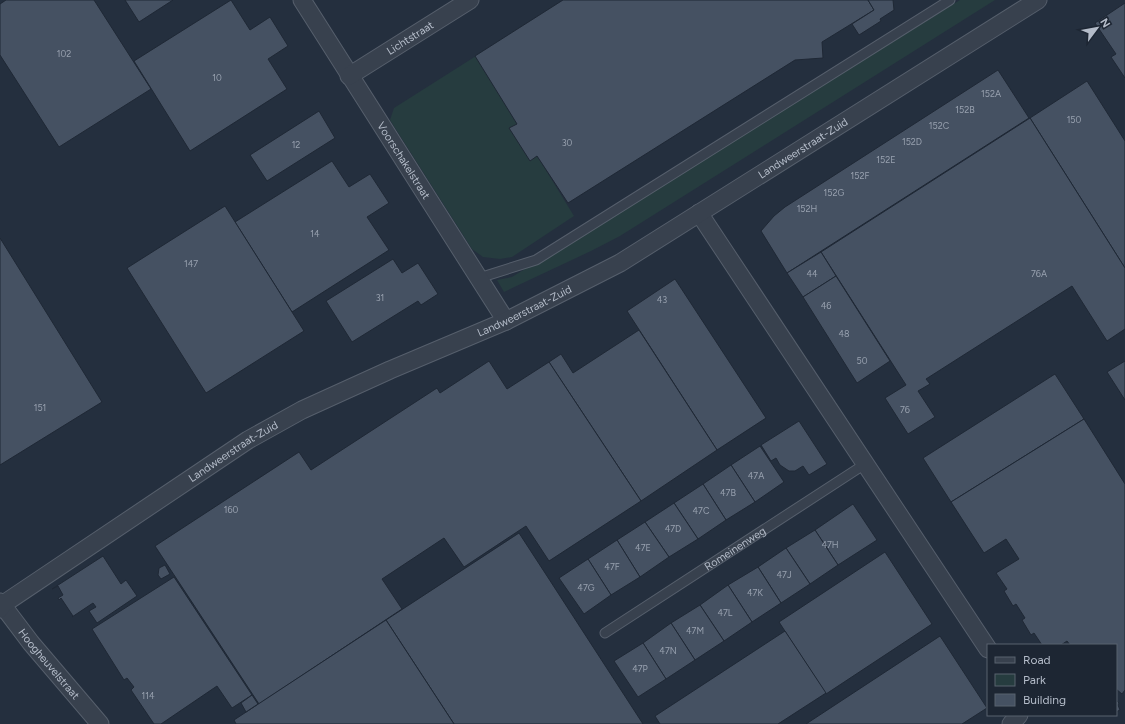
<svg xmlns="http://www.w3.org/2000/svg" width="1125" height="724" font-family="Figtree,sans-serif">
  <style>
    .green { fill: #263c3f }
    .building { fill: #455162; stroke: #1f2835 }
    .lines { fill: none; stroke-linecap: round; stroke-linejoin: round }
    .lane-casing { stroke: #565f6c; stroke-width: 11 }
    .street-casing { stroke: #565f6c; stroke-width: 19 }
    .lane { stroke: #38414e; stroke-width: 9 }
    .street { stroke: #38414e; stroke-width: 17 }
    .labels { text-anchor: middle; stroke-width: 3; stroke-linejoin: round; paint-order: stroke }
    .number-label { font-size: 9px; fill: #98a1af }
    .street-label { font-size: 11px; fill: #b4bcc9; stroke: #1d2633 }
  </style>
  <rect width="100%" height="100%" fill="#242f3e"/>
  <g class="green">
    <polygon points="960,0 995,0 620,236 591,251 504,292 497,280 512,277 583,233 657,189"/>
    <polygon points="476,56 574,216 512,257 500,259 483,257 472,249 390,120 394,108"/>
  </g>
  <g class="building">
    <polygon points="6,0 94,0 151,89 59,147 0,55 0,4"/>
    <polygon points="125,0 173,0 139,22"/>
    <polygon points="231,0 250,30 270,17 288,46 268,59 287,89 190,151 134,61"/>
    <polygon points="563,0 868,0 874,10 822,42 823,58 795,60 568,203 537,156 530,161 509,128 517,124 475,56"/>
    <polygon points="868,0 893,0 894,10 880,19 881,21 859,35 852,24 874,10"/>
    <polygon points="1125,3 1125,78 1111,57 1116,54 1095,23"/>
    <polygon points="998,70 1029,118 787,273 761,231 774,216 785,207"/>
    <polygon points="1087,81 1125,141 1125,268 1030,118"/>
    <polygon points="319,111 335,138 267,181 250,155"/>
    <polygon points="1030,118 1125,268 1125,329 1107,341 1072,286 926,379 930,384 918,391 935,417 908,434 885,398 906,385 821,252"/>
    <polygon points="332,161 349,187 370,174 389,203 367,217 389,250 292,312 235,222"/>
    <polygon points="225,206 304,331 206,393 127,268"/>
    <polygon points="0,238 102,402 0,465"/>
    <polygon points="821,252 836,276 803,297 787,273"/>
    <polygon points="393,259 402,273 418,263 438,294 421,305 418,301 352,342 326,301"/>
    <polygon points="836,276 890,361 857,383 803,297"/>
    <polygon points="675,279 766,418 717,450 627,311"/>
    <polygon points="639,330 717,450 641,501 549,362 561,354 573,373"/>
    <polygon points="489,361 507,389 549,362 641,501 549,561 526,526 464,567 444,538 382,579 402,609 259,704 155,546 299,452 311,470 437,388 440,393"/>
    <polygon points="1125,361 1125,400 1107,372"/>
    <polygon points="1055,374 1084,419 951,502 923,458"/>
    <polygon points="1084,419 1125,484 1125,690 1122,694 1116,689 1116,645 1070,645 1067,641 1061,645 1042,645 1034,633 1031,635 1022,620 1025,618 1016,604 1013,606 1004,591 1007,589 996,573 1019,559 1006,539 984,553 951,502"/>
    <polygon points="799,421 827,464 809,475 803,466 795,471 789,471 780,465 776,458 771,461 761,445"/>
    <polygon points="760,446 784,482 755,502 731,465"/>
    <polygon points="731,465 755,502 726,520 703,484"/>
    <polygon points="703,484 726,520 698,539 674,503"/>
    <polygon points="674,503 698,539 669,557 645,522"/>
    <polygon points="853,504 877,540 838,565 815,530"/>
    <polygon points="645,522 669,557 640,577 617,540"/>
    <polygon points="815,530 838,565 810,584 786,548"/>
    <polygon points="519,533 547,576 643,724 454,724 386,620"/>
    <polygon points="617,540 640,577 611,595 588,559"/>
    <polygon points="786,548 810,584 781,603 758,567"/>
    <polygon points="885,552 932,624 826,694 779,622"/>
    <polygon points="103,556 121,584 126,580 137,596 97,623 89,611 96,607 93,603 72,617 73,616 61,598 59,600 58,598 63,595 58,586 52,589"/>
    <polygon points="588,559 611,595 584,614 559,578"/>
    <polygon points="165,565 170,574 161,579 158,575 159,568"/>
    <polygon points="758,567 781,603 752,622 728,585"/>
    <polygon points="174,577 252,695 232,708 217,686 161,724 154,724 131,690 134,687 127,678 124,680 92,629"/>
    <polygon points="728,585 752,622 724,641 700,605"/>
    <polygon points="700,605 724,641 695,660 671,623"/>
    <polygon points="386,620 454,724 236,724 234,720"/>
    <polygon points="671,623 695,660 666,679 643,643"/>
    <polygon points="785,631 826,693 778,724 660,724 655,716"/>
    <polygon points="940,636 987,708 962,724 806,724"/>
    <polygon points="643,643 666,679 638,697 614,661"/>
    <polygon points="252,695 258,704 246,712 241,703"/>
    <polygon points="1116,700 1119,703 1118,705 1120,710 1116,712"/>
  </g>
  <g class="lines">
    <defs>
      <g id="lane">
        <polyline points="479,278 536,260 950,0"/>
        <path id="s1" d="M605,633L865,464"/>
      </g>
      <g id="street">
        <path id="s2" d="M302,0L506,321"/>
        <path id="s3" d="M349,76L470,0"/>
        <polyline points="699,213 988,649"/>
        <path id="s4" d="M0,602L31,643L100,724"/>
        <path id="s5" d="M0,609L2,605L248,440L302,410L390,370L506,321L620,263L1038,0"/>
        <polyline points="1011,724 1019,715"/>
      </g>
    </defs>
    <use href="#lane" class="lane-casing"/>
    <use href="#street" class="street-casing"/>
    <use href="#lane" class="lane"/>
    <use href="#street" class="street"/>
  </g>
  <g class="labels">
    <g class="number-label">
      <text x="64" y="57">102</text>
      <text x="217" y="81">10</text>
      <text x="991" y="97">152A</text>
      <text x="965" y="113">152B</text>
      <text x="1074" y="123">150</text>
      <text x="939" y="129">152C</text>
      <text x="912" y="145">152D</text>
      <text x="567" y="146">30</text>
      <text x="296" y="148">12</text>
      <text x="886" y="163">152E</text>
      <text x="860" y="179">152F</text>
      <text x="834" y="196">152G</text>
      <text x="807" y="212">152H</text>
      <text x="315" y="237">14</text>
      <text x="191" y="267">147</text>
      <text x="812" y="277">44</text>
      <text x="1039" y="277">76A</text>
      <text x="380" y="301">31</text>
      <text x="662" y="303">43</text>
      <text x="826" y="309">46</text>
      <text x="844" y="337">48</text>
      <text x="862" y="364">50</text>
      <text x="40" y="411">151</text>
      <text x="905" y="413">76</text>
      <text x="756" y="479">47A</text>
      <text x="728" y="496">47B</text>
      <text x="231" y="513">160</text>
      <text x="701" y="514">47C</text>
      <text x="673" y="532">47D</text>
      <text x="830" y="548">47H</text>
      <text x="643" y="551">47E</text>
      <text x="612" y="570">47F</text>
      <text x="784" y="578">47J</text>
      <text x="586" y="591">47G</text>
      <text x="755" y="596">47K</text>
      <text x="725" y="616">47L</text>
      <text x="695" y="634">47M</text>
      <text x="668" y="654">47N</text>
      <text x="640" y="672">47P</text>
      <text x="148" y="699">114</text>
    </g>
    <g class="street-label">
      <text dy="4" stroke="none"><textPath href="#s3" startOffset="72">Lichtstraat</textPath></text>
      <text dy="4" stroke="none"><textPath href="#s5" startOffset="929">Landweerstraat-Zuid</textPath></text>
      <text dy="4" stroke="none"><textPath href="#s2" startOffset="190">Voorschakelstraat</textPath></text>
      <text dy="4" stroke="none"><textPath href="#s5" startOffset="606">Landweerstraat-Zuid</textPath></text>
      <text dy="4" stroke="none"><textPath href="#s5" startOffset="282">Landweerstraat-Zuid</textPath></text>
      <text dy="4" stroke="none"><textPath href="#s1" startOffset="155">Romeinenweg</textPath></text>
      <text dy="4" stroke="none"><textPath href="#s4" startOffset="79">Hoogheuvelstraat</textPath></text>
    </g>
  </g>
  <rect x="987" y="644" width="130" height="72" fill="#1d2633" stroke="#59626f"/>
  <rect x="995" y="657" width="20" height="6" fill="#38414e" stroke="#59626f"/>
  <text x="1023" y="664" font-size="12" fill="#b4bcc9">Road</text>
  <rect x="995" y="674" width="20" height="12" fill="#263c3f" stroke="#59626f"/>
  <text x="1023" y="684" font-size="12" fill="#b4bcc9">Park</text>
  <rect x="995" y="694" width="20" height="12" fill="#455162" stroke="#59626f"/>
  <text x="1023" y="704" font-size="12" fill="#b4bcc9">Building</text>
  <g transform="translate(1097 28) rotate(58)" stroke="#1d2633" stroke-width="3" paint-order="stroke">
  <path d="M0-3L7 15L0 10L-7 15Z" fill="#b4bcc9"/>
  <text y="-6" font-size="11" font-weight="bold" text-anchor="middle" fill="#b4bcc9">N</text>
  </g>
</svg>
